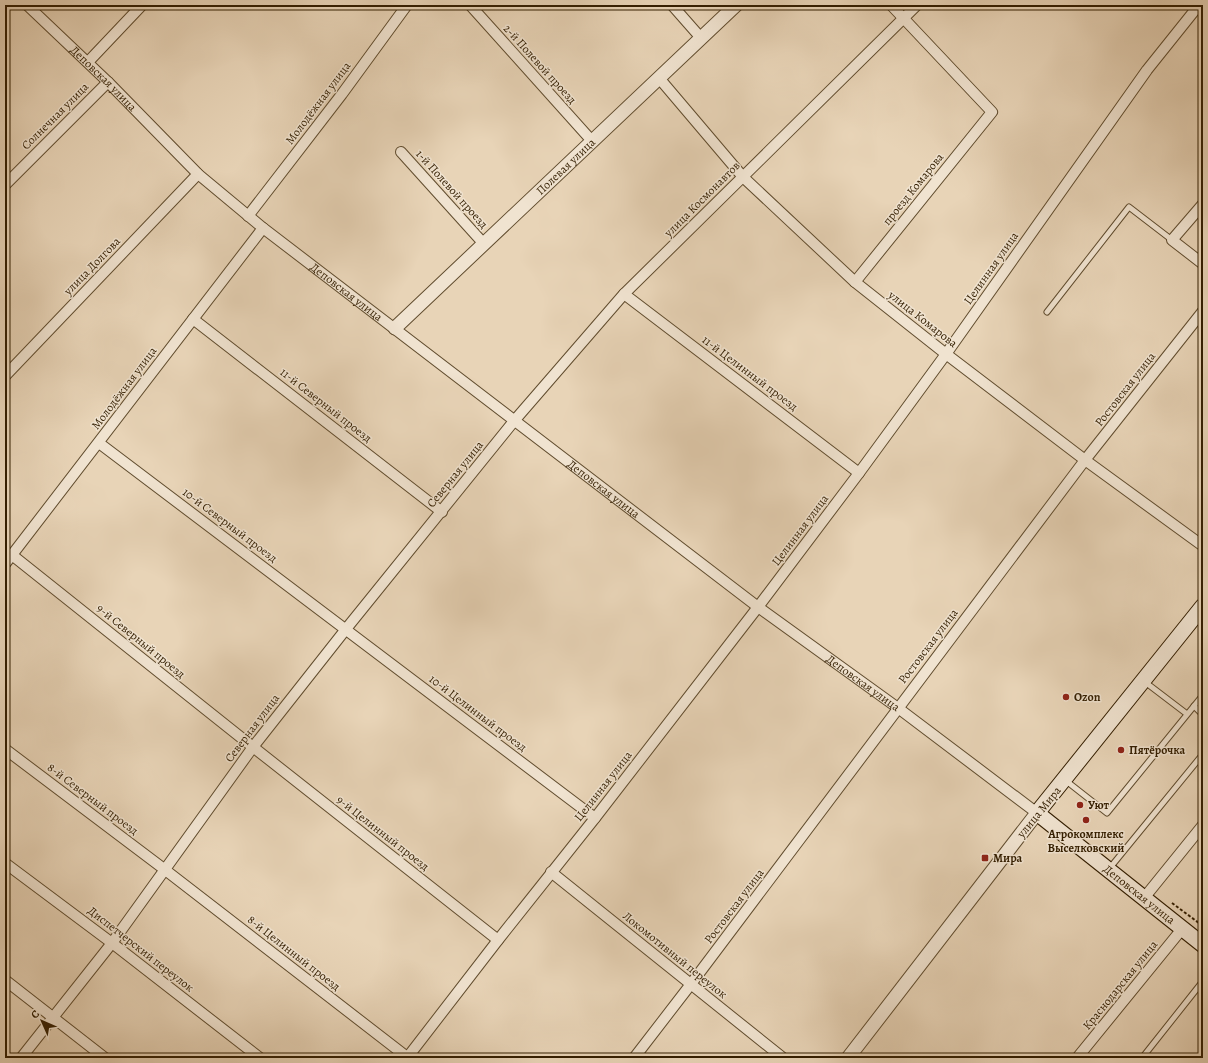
<svg xmlns="http://www.w3.org/2000/svg" width="1208" height="1063" font-family="Alegreya,serif">
  <style>
    .lines { fill: none; stroke-linecap: round; stroke-linejoin: round }
    .service-casing { stroke: #604c2e; stroke-width: 7 }
    .minor-casing { stroke: #604c2e; stroke-width: 12 }
    .tertiary-casing { stroke: #604c2e; stroke-width: 15 }
    .secondary-casing { stroke: #331e01; stroke-width: 17 }
    .path { stroke: #331e01; stroke-width: 2; stroke-dasharray: 3 2; stroke-linecap: butt }
    .service { stroke: #f0e3d0; stroke-width: 5 }
    .minor { stroke: #f0e3d0; stroke-width: 10 }
    .tertiary { stroke: #f0e3d0; stroke-width: 13 }
    .secondary { stroke: #f0e3d0; stroke-width: 15 }
    .poi-dot { fill: #8f2418; stroke: #f0e3d0; stroke-width: 1.5 }
    .labels { text-anchor: middle; stroke-width: 3; stroke-linejoin: round; paint-order: stroke }
    .street-label { font-size: 12px; fill: #331e01; stroke: #f0e3d0 }
    .poi-label { font-size: 12px; font-weight: bold; fill: #331e01; stroke: #f0e3d0; text-anchor: start }
  </style>
  <rect width="100%" height="100%" fill="#e8d4b7"/>
  <filter id="stains"><feTurbulence type="fractalNoise" baseFrequency=".005" numOctaves="4"/><feColorMatrix values="0 0 0 0 .2 0 0 0 0 .09 0 0 0 0 .02 0 0 0 .5 -.17"/></filter>
  <radialGradient id="worn" r=".72"><stop offset=".6" stop-color="#630" stop-opacity="0"/><stop offset="1" stop-color="#630" stop-opacity=".3"/></radialGradient>
  <g class="lines">
    <defs>
      <g id="service">
        <polyline points="1047,312 1129,207 1172,240"/>
        <polyline points="1145,682 1187,714"/>
        <polyline points="1194,706 1203,715"/>
        <polyline points="1065,780 1107,813 1203,695"/>
        <polyline points="1109,869 1203,754"/>
        <polyline points="1142,1058 1203,981"/>
      </g>
      <g id="minor">
        <path id="s1" d="M27,5L108,82L198,174L263,228L758,607L898,708L1037,813"/>
        <polyline points="470,5 592,141"/>
        <polyline points="672,5 701,38"/>
        <polyline points="88,62 142,5"/>
        <polyline points="659,78 743,177 855,282 946,354 1085,460 1203,546"/>
        <polyline points="401,152 484,244"/>
        <polyline points="5,185 108,82"/>
        <polyline points="1203,204 1172,240 1203,264"/>
        <polyline points="248,216 342,94 407,5"/>
        <polyline points="855,282 992,112 891,5"/>
        <polyline points="624,294 859,473"/>
        <polyline points="193,319 442,512"/>
        <polyline points="5,376 198,174"/>
        <polyline points="99,443 595,818"/>
        <polyline points="12,555 253,747 498,940"/>
        <polyline points="5,564 263,228"/>
        <polyline points="5,749 164,869 407,1057"/>
        <polyline points="5,863 112,943 260,1058"/>
        <polyline points="551,872 783,1058"/>
        <polyline points="1144,898 1203,825"/>
        <polyline points="5,980 105,1058"/>
        <polyline points="21,1058 112,943 253,747 346,629 514,421 624,294 917,5"/>
        <polyline points="407,1058 498,940 595,818 758,607 859,473 946,354 1147,70 1199,5"/>
        <polyline points="634,1058 691,984 1085,460 1203,311"/>
        <polyline points="1077,1058 1182,929"/>
      </g>
      <g id="tertiary">
        <path id="s2" d="M395,328L736,5"/>
        <polyline points="848,1058 1037,813"/>
      </g>
      <g id="secondary">
        <path id="s3" d="M1203,606L1037,813L1203,945"/>
      </g>
    </defs>
    <use href="#service" class="service-casing"/>
    <use href="#minor" class="minor-casing"/>
    <use href="#tertiary" class="tertiary-casing"/>
    <use href="#secondary" class="secondary-casing"/>
    <polyline class="path" points="1172,903 1203,926"/>
    <use href="#service" class="service"/>
    <use href="#minor" class="minor"/>
    <use href="#tertiary" class="tertiary"/>
    <use href="#secondary" class="secondary"/>
  </g>
  <g class="poi-dot">
    <circle cx="1066" cy="697" r="4"/>
    <circle cx="1121" cy="750" r="4"/>
    <circle cx="1080" cy="805" r="4"/>
    <circle cx="1086" cy="820" r="4"/>
    <rect x="981" y="854" width="8" height="8" rx="2"/>
  </g>
  <g class="labels">
    <g class="street-label">
      <text transform="translate(540 64) rotate(48)" y="4">2-й Полевой проезд</text>
      <text dy="4" stroke="none"><textPath href="#s1" startOffset="106">Деповская улица</textPath></text>
      <text transform="translate(318 103) rotate(-53)" y="4">Молодёжная улица</text>
      <text transform="translate(55 116) rotate(-45)" y="4">Солнечная улица</text>
      <text dy="4" stroke="none"><textPath href="#s2" startOffset="235">Полевая улица</textPath></text>
      <text transform="translate(452 189) rotate(48)" y="4">1-й Полевой проезд</text>
      <text transform="translate(913 189) rotate(-51)" y="4">проезд Комарова</text>
      <text transform="translate(702 199) rotate(-45)" y="4">улица Космонавтов</text>
      <text transform="translate(92 266) rotate(-46)" y="4">улица Долгова</text>
      <text transform="translate(991 268) rotate(-55)" y="4">Целинная улица</text>
      <text dy="4" stroke="none"><textPath href="#s1" startOffset="430">Деповская улица</textPath></text>
      <text transform="translate(923 319) rotate(38)" y="4">улица Комарова</text>
      <text transform="translate(750 373) rotate(37)" y="4">11-й Целинный проезд</text>
      <text transform="translate(124 388) rotate(-53)" y="4">Молодёжная улица</text>
      <text transform="translate(1125 389) rotate(-52)" y="4">Ростовская улица</text>
      <text transform="translate(326 405) rotate(38)" y="4">11-й Северный проезд</text>
      <text transform="translate(455 474) rotate(-51)" y="4">Северная улица</text>
      <text dy="4" stroke="none"><textPath href="#s1" startOffset="754">Деповская улица</textPath></text>
      <text transform="translate(230 525) rotate(37)" y="4">10-й Северный проезд</text>
      <text transform="translate(800 530) rotate(-53)" y="4">Целинная улица</text>
      <text transform="translate(141 641) rotate(39)" y="4">9-й Северный проезд</text>
      <text transform="translate(928 646) rotate(-53)" y="4">Ростовская улица</text>
      <text dy="4" stroke="none"><textPath href="#s1" startOffset="1078">Деповская улица</textPath></text>
      <text transform="translate(478 713) rotate(37)" y="4">10-й Целинный проезд</text>
      <text transform="translate(252 728) rotate(-53)" y="4">Северная улица</text>
      <text transform="translate(603 786) rotate(-52)" y="4">Целинная улица</text>
      <text transform="translate(93 799) rotate(37)" y="4">8-й Северный проезд</text>
      <text transform="translate(1039 812) rotate(-51)" y="4">улица Мира</text>
      <text transform="translate(383 833) rotate(38)" y="4">9-й Целинный проезд</text>
      <text dy="4" stroke="none"><textPath href="#s3" startOffset="396">Деповская улица</textPath></text>
      <text transform="translate(734 906) rotate(-53)" y="4">Ростовская улица</text>
      <text transform="translate(141 949) rotate(38)" y="4">Диспетчерский переулок</text>
      <text transform="translate(294 953) rotate(38)" y="4">8-й Целинный проезд</text>
      <text transform="translate(675 955) rotate(39)" y="4">Локомотивный переулок</text>
      <text transform="translate(1120 985) rotate(-51)" y="4">Краснодарская улица</text>
    </g>
    <g class="poi-label">
      <text x="1074" y="701">Ozon</text>
      <text x="1129" y="754">Пятёрочка</text>
      <text x="1088" y="809">Уют</text>
      <text x="1086" y="838" text-anchor="middle">Агрокомплекс<tspan x="1086" dy="14">Выселковский</tspan></text>
      <text x="993" y="862">Мира</text>
    </g>
  </g>
  <rect width="1208" height="1063" fill="none" stroke="#e8d4b7" stroke-width="20"/>
  <rect x="6" y="6" width="1196" height="1051" fill="none" stroke="#331e01" stroke-width="2"/>
  <rect x="10" y="10" width="1188" height="1043" fill="none" stroke="#331e01"/>
  <g transform="translate(42 1021) rotate(315)" stroke="#f0e3d0" stroke-width="3" paint-order="stroke">
  <path d="M0-3L7 15L0 10L-7 15Z" fill="#331e01"/>
  <text y="-6" font-size="11" font-weight="bold" text-anchor="middle" fill="#331e01">С</text>
  </g>
  <rect width="100%" height="100%" filter="url(#stains)"/>
  <rect width="100%" height="100%" fill="url(#worn)"/>
</svg>
